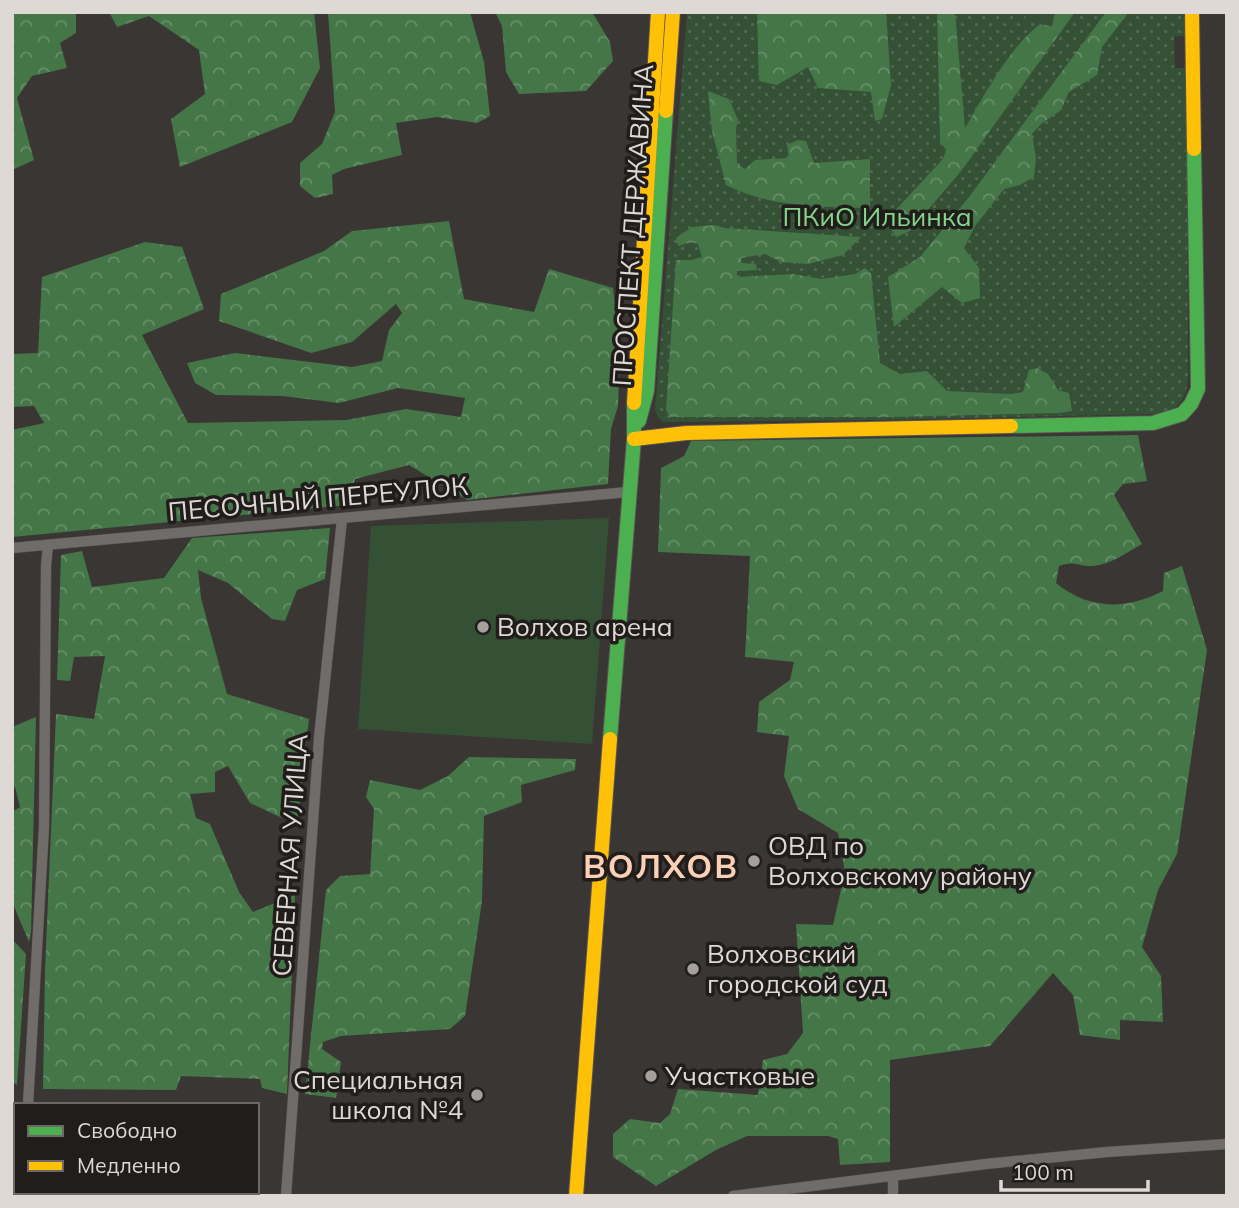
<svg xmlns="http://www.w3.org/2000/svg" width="1239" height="1208" font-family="Mulish,sans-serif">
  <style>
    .grass { fill: url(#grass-dots) }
    .forest { fill: url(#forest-crowns) }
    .garden { fill: #345136 }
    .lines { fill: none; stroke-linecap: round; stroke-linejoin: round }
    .street-casing { stroke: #575250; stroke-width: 11 }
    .fast-casing { stroke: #575250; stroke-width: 16 }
    .slow-casing { stroke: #575250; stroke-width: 16 }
    .street { stroke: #706c69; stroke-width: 10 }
    .fast { stroke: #4caf50; stroke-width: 14 }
    .slow { stroke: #ffc107; stroke-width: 14 }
    .poi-dot { fill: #a5a09c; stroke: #211d1b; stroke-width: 2.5 }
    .labels { text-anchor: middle; stroke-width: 7; stroke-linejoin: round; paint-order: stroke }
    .park-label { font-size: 26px; fill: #83d58b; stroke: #211d1b }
    .street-label { font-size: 26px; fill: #ded9d5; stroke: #211d1b }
    .poi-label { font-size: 26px; fill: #ded9d5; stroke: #211d1b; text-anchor: start }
    .district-label { font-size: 33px; font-weight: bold; letter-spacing: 2px; fill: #fbd0b6; stroke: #211d1b }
  </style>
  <defs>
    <pattern id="grass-dots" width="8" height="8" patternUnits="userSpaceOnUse" patternTransform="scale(1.75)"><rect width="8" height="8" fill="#345136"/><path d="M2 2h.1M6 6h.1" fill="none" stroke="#516952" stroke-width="1.8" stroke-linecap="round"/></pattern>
    <pattern id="forest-crowns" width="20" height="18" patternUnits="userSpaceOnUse" patternTransform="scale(1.75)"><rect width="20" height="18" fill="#447648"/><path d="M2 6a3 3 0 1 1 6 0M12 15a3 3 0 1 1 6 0" fill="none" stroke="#678f6a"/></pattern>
  </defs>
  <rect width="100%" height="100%" fill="#3a3633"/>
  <path class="grass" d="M687,12H1185L1186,35L1174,37L1175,68H1187L1188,379C1186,402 1178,410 1155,414L878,420L663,422L658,418L655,410Z"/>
  <g class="forest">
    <polygon points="12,12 76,12 76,33 60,43 67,68 32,76 17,98 34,160 12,170"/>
    <polygon points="109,12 314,12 320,68 292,122 180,167 171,119 205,94 199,50 149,16 117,27"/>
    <polygon points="328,12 470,12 484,62 490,116 477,123 437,117 396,123 402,155 344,169 332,175 333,194 315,198 300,186 300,163 322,144 335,112"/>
    <polygon points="495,12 592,12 610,42 613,61 586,91 519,94 506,72 502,26"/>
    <polygon points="757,12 886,12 891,85 882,119 875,121 871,92 818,88 808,67 777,85 759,81"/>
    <path d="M937,12H955L965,128C985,94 1009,48 1040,24L1052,26L1055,12H1075L962,170L910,231L896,237L890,228V216L943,159L946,150L940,142Z"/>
    <polygon points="1106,12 1129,12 1102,47 1097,75 1069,92 1061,110 1041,124 1032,134 1036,158 1034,177 1020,185 1004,189 975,226 964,248 979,268 980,298 962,303 942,287 894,327 888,277 920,257 969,197"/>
    <path d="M708,91L729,99L738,120L736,128L737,164L745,169L755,160L789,158L787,145L798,140L806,141L814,163L870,159V208C822,207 768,207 726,185L712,131Z"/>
    <polygon points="449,221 464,299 534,312 549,269 613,288 620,348 618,406 611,429 608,484 467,500 409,465 355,479 348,505 12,537 12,430 44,423 34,406 12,407 12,354 38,353 42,277 145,242 182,247 204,309 142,335 188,423 346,420 406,409 461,417 465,398 398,388 339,403 282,396 216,395 195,383 187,363 235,353 352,367 382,361 389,330 402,313 396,304 352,342 311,353 219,321 221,294 324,251 352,231"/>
    <polygon points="714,225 725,228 861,237 843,255 808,264 781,262 765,254 741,258 742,263 756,264 757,270 737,271 737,277 793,274 822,279 855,274 865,268 871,273 880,363 900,374 927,371 947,391 1011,394 1023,392 1029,370 1037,368 1048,374 1058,390 1069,393 1072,411 1059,413 890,417 670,417 666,410 676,260 691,260 702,257 698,244 691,242 678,246 676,238 692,227"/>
    <path d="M1138,435L1147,481L1123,484L1114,495L1142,544C1127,552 1110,565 1093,566C1078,567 1076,560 1059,566L1056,583C1089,610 1126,610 1163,591L1164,573L1182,566L1207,650L1177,854L1158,890L1142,947L1161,976L1163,1022L1120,1020V1040L1080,1035L1073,995L1053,973L990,1046L890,1060V1162L840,1165L838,1139L828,1136H747L716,1150L656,1186L613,1157V1134L630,1119L660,1123L670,1114L678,1089L758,1095L763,1060L787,1054L803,1033L796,924L833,925L845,872L838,833L798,809L784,776L789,736L757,732L759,702L790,680L794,662L745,657L750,556L658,552L661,468L684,456L691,441Z"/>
    <polygon points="330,528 325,579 297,590 285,621 272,619 228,583 198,570 201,598 227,694 309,719 297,825 250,803 228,766 215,772 215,792 190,794 196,818 210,824 239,892 253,912 295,895 287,1094 262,1088 260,1079 181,1076 176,1090 43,1089 45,970 56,714 94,719 105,656 74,657 70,681 57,680 61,555 82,551 92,587 164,578 192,538"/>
    <polygon points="36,717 31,932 29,942 13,904 12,812 20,807 15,787 12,788 12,727"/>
    <polygon points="469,757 576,759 575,770 521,785 522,802 484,816 482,901 465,1016 450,1029 341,1036 323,1042 322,1049 341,1062 336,1098 305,1094 326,890 340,876 370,874 374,809 366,797 370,780 420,790 448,776"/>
    <polygon points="12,939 26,954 17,1085 12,1082"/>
  </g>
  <g class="garden">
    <polygon points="1026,12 1055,12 1052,26 1025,21"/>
    <polygon points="609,518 592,744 358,729 371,526"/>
  </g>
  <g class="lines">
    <defs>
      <g id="street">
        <polyline points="12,548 628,492"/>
        <polyline points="28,1105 44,827 46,566 48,545"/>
        <polyline points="893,1176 893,1196"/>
        <polyline points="19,1196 19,1192"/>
        <polyline points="286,1196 319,738 342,519"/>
        <polyline points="733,1196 986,1164 1107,1152 1227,1144"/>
      </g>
      <g id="fast">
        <polyline points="639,421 647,391 666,111"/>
        <polyline points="1011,426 1153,423 1182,414 1191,404 1198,389 1194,149"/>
        <polyline points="610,739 634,439 634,403"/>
      </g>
      <g id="slow">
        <polyline points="1192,12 1194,149"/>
        <polyline points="666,111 673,12"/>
        <polyline points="634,403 658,12"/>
        <polyline points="634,439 686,433 1011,426"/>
        <polyline points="576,1196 610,739"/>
      </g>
    </defs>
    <use href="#street" class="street-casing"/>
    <use href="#fast" class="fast-casing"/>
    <use href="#slow" class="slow-casing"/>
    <use href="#street" class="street"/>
    <use href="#fast" class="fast"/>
    <use href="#slow" class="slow"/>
  </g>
  <g class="poi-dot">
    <circle cx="483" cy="627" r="7"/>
    <circle cx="754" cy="861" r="7"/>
    <circle cx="693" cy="969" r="7"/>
    <circle cx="651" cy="1076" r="7"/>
    <circle cx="477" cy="1095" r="7"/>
  </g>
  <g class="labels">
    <g class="park-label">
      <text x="877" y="226">ПКиО Ильинка</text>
    </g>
    <g class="street-label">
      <text transform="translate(633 225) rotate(-86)" y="9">ПРОСПЕКТ ДЕРЖАВИНА</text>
      <text transform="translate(318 499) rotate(-5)" y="9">ПЕСОЧНЫЙ ПЕРЕУЛОК</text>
      <text transform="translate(290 855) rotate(-86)" y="9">СЕВЕРНАЯ УЛИЦА</text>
    </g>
    <g class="poi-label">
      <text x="497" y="636">Волхов арена</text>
      <text x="768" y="855">ОВД по<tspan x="768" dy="30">Волховскому району</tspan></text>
      <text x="707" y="963">Волховский<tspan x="707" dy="30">городской суд</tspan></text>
      <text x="665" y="1085">Участковые</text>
      <text x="463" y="1089" text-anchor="end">Специальная<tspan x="463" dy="30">школа №4</tspan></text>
    </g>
    <g class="district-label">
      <text x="661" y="878">ВОЛХОВ</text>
    </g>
  </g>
  <rect width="1239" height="1208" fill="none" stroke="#ded9d5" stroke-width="28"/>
  <rect x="14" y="1103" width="245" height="91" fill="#211d1b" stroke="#6d6865" stroke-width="2"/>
  <rect x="28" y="1126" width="35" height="10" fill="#4caf50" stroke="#6d6865" stroke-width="2"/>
  <text x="77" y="1138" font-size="21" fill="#ded9d5">Свободно</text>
  <rect x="28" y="1161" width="35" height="10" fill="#ffc107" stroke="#6d6865" stroke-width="2"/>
  <text x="77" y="1173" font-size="21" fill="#ded9d5">Медленно</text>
  <path d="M1001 1180v10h147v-10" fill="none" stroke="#ded9d5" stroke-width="3.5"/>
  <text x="1012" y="1180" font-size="21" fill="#ded9d5" stroke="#211d1b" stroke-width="5" paint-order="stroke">100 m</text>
</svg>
